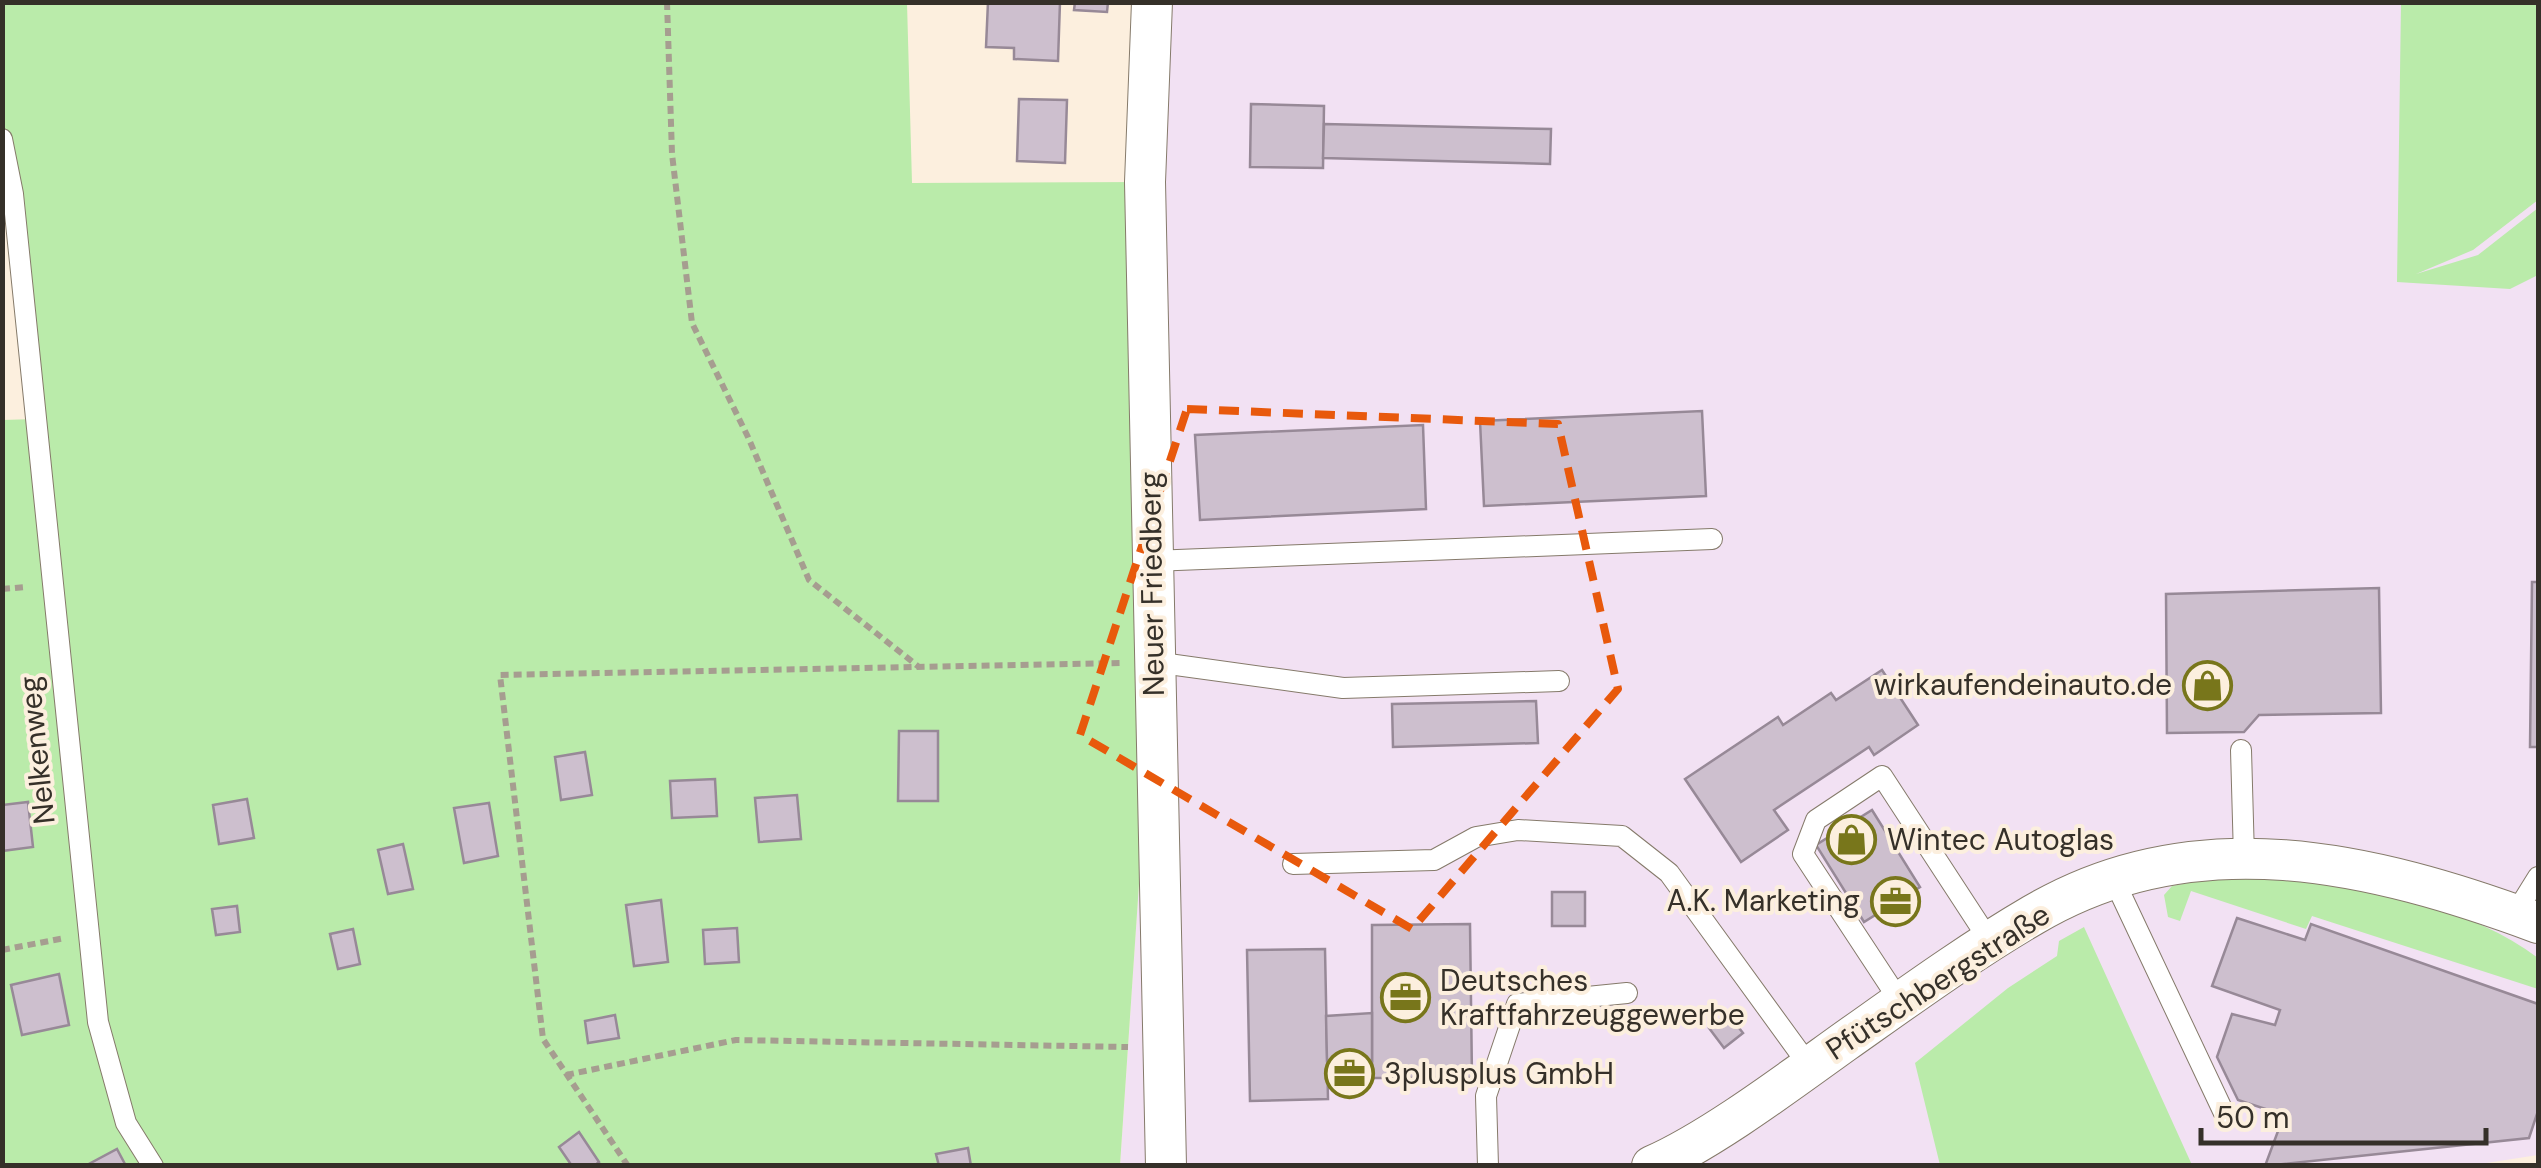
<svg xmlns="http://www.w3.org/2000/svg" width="2541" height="1168" font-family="'DM Sans',sans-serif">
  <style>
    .industrial { fill: #f2e1f3 }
    .green { fill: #baebaa }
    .building { fill: #cdbfce; stroke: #978997; stroke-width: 2.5 }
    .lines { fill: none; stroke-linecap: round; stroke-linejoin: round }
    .lane-casing { stroke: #857a6a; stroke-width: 22 }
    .street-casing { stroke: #857a6a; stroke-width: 42 }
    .path { stroke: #a69d90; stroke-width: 6; stroke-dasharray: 8 5; stroke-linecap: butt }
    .lane { stroke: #fff; stroke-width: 20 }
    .street { stroke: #fff; stroke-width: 40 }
    .marked { fill: none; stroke: #e8590c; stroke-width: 8; stroke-dasharray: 20 12; stroke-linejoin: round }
    .labels { text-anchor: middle; stroke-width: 8; stroke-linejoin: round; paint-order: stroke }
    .street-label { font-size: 30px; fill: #353029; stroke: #fcefde }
    .poi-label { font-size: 30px; fill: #353029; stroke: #fcefde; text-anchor: start }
  </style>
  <rect width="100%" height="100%" fill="#fcefde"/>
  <polygon class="industrial" points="1152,3 2538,3 2538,1155 2467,1166 1120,1166 1154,662"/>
  <g class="green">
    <polygon points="3,3 907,3 912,183 1145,182 1154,662 1120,1165 3,1165 2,420 36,419 3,139"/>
    <polygon points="2401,3 2538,3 2538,200 2473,250 2416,274 2478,255 2538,208 2538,275 2510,289 2397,282"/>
    <path d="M2219,877C2320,876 2456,896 2538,958V989L2312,916L2306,929L2191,891L2180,921L2168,917L2164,895L2172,886Z"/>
    <polygon points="2084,927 2192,1165 1940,1165 1915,1063 2008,988 2057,956 2059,941"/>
  </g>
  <g class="building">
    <polygon points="988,2 1060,2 1058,61 1014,59 1014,48 986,47"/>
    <polygon points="1075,2 1108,2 1107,12 1074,10"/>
    <polygon points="1019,99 1067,100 1065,163 1017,161"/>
    <polygon points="1251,104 1324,106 1323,168 1250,167"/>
    <polygon points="1324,124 1551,129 1550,164 1323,158"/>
    <polygon points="1702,411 1706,496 1484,506 1480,421"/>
    <polygon points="1423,425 1426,509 1200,520 1195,435"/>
    <polygon points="2532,582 2538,582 2538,747 2530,747"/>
    <polygon points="2379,588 2381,713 2259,715 2244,732 2167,733 2166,594"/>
    <polygon points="1882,670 1918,725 1874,755 1869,747 1774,810 1788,830 1741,862 1685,779 1778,717 1783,725 1831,693 1836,700"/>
    <polygon points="1536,701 1538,743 1393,747 1392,704"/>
    <polygon points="899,731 938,731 938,801 898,801"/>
    <polygon points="585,752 592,795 561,800 555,757"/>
    <polygon points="715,779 717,816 672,818 670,781"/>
    <polygon points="797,795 801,839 759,842 755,798"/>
    <polygon points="247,799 254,838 219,844 213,805"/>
    <polygon points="28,802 33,847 2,851 2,805"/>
    <polygon points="489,803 498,856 464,863 454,808"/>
    <polygon points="1872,810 1920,887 1864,922 1816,845"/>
    <polygon points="403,844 413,889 388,894 378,850"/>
    <rect x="1552" y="892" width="33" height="34"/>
    <polygon points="661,900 668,962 634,966 626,905"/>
    <polygon points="237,906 240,932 216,935 212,909"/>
    <polygon points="2237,918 2305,940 2311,924 2538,1004 2538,1111 2529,1138 2265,1166 2284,1115 2238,1100 2217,1057 2232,1014 2275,1025 2280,1010 2212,986"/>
    <polygon points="1470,924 1472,1078 1372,1078 1372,925"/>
    <polygon points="737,928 739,962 705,964 703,930"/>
    <polygon points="353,929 360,964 338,969 330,934"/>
    <polygon points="1325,949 1328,1099 1250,1101 1247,950"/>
    <polygon points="59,974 69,1025 22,1035 11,985"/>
    <polygon points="1372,1013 1372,1061 1327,1061 1326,1016"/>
    <polygon points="1728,1014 1743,1033 1724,1048 1709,1028"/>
    <polygon points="615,1015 619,1038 588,1043 585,1021"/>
    <polygon points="579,1132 599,1162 594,1166 572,1166 559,1147"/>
    <polygon points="968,1148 971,1166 939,1166 936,1154"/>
    <polygon points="117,1149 126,1166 87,1166 87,1165"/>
  </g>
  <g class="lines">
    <defs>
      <g id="lane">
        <polyline points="2,139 13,194 98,1022 126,1123 153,1166"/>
        <polyline points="1152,561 1712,539"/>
        <polyline points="1154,662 1343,688 1559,681"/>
        <polyline points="2241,750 2244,857"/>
        <polyline points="1293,864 1434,860 1476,837 1518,830 1622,836 1669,873 1810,1067"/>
        <polyline points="2114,880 2224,1113"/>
        <polyline points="2515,914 2538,877"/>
        <polyline points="1901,1003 1803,854 1816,820 1882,776 1991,943"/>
        <polyline points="1488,1166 1486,1096 1517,1004 1627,993"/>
      </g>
      <g id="street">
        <polyline points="1152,2 1145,182 1166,1166"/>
        <path d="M1652,1166C1710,1141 1791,1080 1844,1042C1905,999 1968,953 2033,915C2195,819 2373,862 2538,923"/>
      </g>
    </defs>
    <use href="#lane" class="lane-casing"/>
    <use href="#street" class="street-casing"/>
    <g class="path">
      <polyline points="667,2 672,154 692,323 748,437 809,580 919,667"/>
      <polyline points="2,589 26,587"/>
      <polyline points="2,950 65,938"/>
      <polyline points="566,1075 736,1040 1128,1047"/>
      <polyline points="628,1166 543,1039 500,675 1120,663"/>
    </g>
    <use href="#lane" class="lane"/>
    <use href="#street" class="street"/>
  </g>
  <path class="marked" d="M1187,409L1558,424L1618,689L1412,929L1080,735Z"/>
  <defs>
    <symbol id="shop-ring" viewBox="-11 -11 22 22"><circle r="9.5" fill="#fcefde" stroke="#78761b" stroke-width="1.5"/><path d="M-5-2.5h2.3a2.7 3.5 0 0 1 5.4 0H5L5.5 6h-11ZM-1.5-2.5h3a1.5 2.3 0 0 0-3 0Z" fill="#78761b"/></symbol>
    <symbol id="office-ring" viewBox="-11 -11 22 22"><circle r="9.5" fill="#fcefde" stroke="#78761b" stroke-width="1.5"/><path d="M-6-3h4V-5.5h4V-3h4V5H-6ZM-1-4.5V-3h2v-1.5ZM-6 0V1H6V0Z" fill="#78761b"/></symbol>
  </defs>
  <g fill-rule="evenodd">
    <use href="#shop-ring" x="2180" y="658" width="55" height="55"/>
    <use href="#shop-ring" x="1824" y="812" width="55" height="55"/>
    <use href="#office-ring" x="1868" y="874" width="55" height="55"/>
    <use href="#office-ring" x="1378" y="970" width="55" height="55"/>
    <use href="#office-ring" x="1322" y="1046" width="55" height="55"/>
  </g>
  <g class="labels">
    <g class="street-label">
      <text transform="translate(1152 584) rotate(-91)" y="10">Neuer Friedberg</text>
      <text transform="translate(37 750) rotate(-96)" y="10">Nelkenweg</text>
      <text transform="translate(1938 982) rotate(-33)" y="10">Pfütschbergstraße</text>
    </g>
    <g class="poi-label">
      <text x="2172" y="695" text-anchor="end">wirkaufendeinauto.de</text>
      <text x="1887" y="850">Wintec Autoglas</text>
      <text x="1860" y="911" text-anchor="end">A.K. Marketing</text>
      <text x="1440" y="991">Deutsches<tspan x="1440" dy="34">Kraftfahrzeuggewerbe</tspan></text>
      <text x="1384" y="1084">3plusplus GmbH</text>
    </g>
  </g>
  <rect width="2541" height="1168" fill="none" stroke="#353029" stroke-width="10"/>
  <path d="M2201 1128v15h285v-15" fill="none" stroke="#353029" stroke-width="5"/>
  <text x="2216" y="1128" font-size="30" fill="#353029" stroke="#fcefde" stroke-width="8" paint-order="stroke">50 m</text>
</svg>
